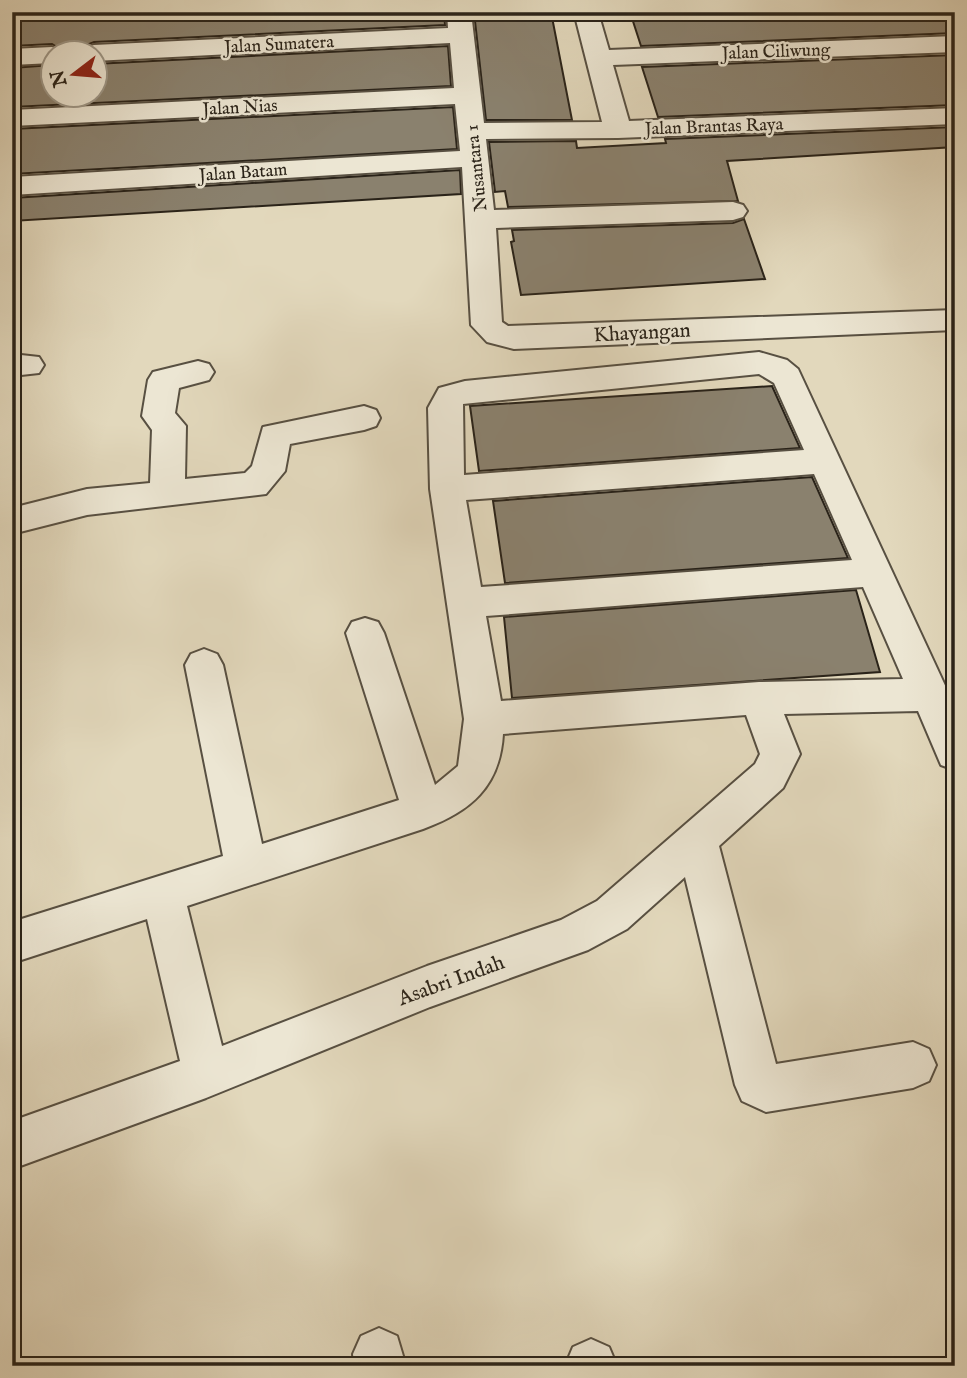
<svg xmlns="http://www.w3.org/2000/svg" width="967" height="1378" font-family="'IM FELL English',serif">
  <style>
    .building { fill: #8a816e; stroke: #2a2319; stroke-width: 2 }
    .lines { fill: none; stroke-linecap: round; stroke-linejoin: round }
    .street-casing { stroke: #585042; stroke-width: 4 }
    .street { fill: #ece6d3; fill-rule: evenodd }
    .labels { text-anchor: middle; stroke-width: 5; stroke-linejoin: round; paint-order: stroke }
    .far-street-label { font-size: 18px; fill: #2a2319; stroke: #ece6d3 }
    .street-label { font-size: 21px; fill: #2a2319; stroke: #ece6d3 }
  </style>
  <rect width="100%" height="100%" fill="#e2d8bc"/>
  <filter id="stains"><feTurbulence type="fractalNoise" baseFrequency=".00286" numOctaves="4"/><feColorMatrix values="0 0 0 0 .2 0 0 0 0 .09 0 0 0 0 .02 0 0 0 .5 -.17"/></filter>
  <radialGradient id="worn" r=".72"><stop offset=".6" stop-color="#630" stop-opacity="0"/><stop offset="1" stop-color="#630" stop-opacity=".3"/></radialGradient>
  <g class="building">
    <polygon points="12,12 444,12 445,25 94,42 84,46 80,52 65,52 52,44 12,46"/>
    <polygon points="474,12 551,12 572,120 486,120"/>
    <polygon points="630,12 955,12 955,33 641,46"/>
    <polygon points="448,46 451,86 12,107 12,68 52,65 52,94 94,94 94,64"/>
    <polygon points="955,55 955,105 658,117 642,67"/>
    <polygon points="453,107 457,149 12,174 12,129"/>
    <polygon points="955,127 955,147 727,161 738,201 508,207 505,191 495,192 489,142 576,141 577,148 666,143 665,139"/>
    <polygon points="460,170 461,194 12,221 12,198"/>
    <polygon points="744,219 765,279 521,295 511,242 514,241 512,230 733,223"/>
    <polygon points="772,386 800,448 479,471 470,406"/>
    <polygon points="812,477 848,558 505,583 493,501"/>
    <polygon points="856,590 880,672 512,698 504,617"/>
  </g>
  <g class="lines">
    <defs>
      <g id="street">
        <polygon points="447,12 471,12 484,123 602,122 574,12 598,12 609,50 955,36 955,52 613,65 629,121 955,108 955,124 618,138 486,139 494,210 733,202 743,205 747,211 743,217 733,220 496,228 502,322 508,326 955,310 955,330 514,349 487,342 471,325 462,167 12,195 12,177 460,151 455,104 12,126 12,110 454,88 450,43 94,61 94,52 82,52 85,48 94,45 448,28"/>
        <polygon points="52,47 63,52 52,52 52,63 12,65 12,49"/>
        <path d="M759,352L787,360L798,369L955,707V770L941,765L918,711L784,714L800,754L783,788L719,846L776,1064L913,1042L929,1049L936,1065L929,1081L913,1088L766,1112L742,1101L735,1085L685,877L627,929L588,950L430,1007L206,1098L12,1169V1121L180,1061L147,919L12,963V922L223,856L185,665L191,654L204,649L217,654L223,665L262,844L399,800L346,633L352,622L365,618L378,622L384,633L435,785L458,766L464,719L430,489L428,408L439,388L465,381ZM759,374L774,383L804,450L464,475L463,404ZM814,474L852,560L481,587L466,500ZM863,587L903,679L759,682L501,701L486,616ZM746,715L760,754L755,764L597,901L561,920L427,966L222,1046L187,906L423,829C470,812 500,787 503,734Z"/>
        <polygon points="12,354 39,357 44,365 39,373 12,376"/>
        <polygon points="198,361 209,364 214,372 209,380 179,388 175,413 186,426 185,479 245,473 252,466 263,427 364,406 376,410 380,418 376,426 364,430 290,444 285,471 266,494 87,515 12,534 12,508 87,489 150,483 152,430 142,416 148,380 153,372"/>
        <polygon points="379,1328 397,1336 406,1366 354,1366 353,1354 361,1336"/>
        <polygon points="591,1339 609,1347 617,1366 565,1366 573,1347"/>
      </g>
    </defs>
    <use href="#street" class="street-casing"/>
    <use href="#street" class="street"/>
  </g>
  <g class="labels">
    <g class="far-street-label">
      <text transform="translate(279 44) rotate(-3)" y="6">Jalan Sumatera</text>
      <text transform="translate(776 51) rotate(-2)" y="6">Jalan Ciliwung</text>
      <text transform="translate(240 107) rotate(-3)" y="6">Jalan Nias</text>
      <text transform="translate(714 126) rotate(-2)" y="6">Jalan Brantas Raya</text>
      <text transform="translate(476 168) rotate(-96)" y="6">Nusantara 1</text>
      <text transform="translate(243 172) rotate(-4)" y="6">Jalan Batam</text>
    </g>
    <g class="street-label">
      <text transform="translate(642 332) rotate(-3)" y="7">Khayangan</text>
      <text transform="translate(451 980) rotate(-20)" y="7">Asabri Indah</text>
    </g>
  </g>
  <rect width="967" height="1378" fill="none" stroke="#e2d8bc" stroke-width="42"/>
  <rect x="14" y="14" width="939" height="1350" fill="none" stroke="#2a2319" stroke-width="3.5"/>
  <rect x="21" y="21" width="925" height="1336" fill="none" stroke="#2a2319" stroke-width="2"/>
  <g transform="translate(74 74) rotate(254)"><circle r="33" fill="#ece6d3" stroke="#9e9889" stroke-width="2"/>
  <path d="M0-5L12 26L0 18L-12 26Z" fill="#8f2418"/>
  <text y="-10" font-size="19" font-weight="bold" text-anchor="middle" fill="#2a2319">N</text>
  </g>
  <rect width="100%" height="100%" filter="url(#stains)"/>
  <rect width="100%" height="100%" fill="url(#worn)"/>
</svg>
